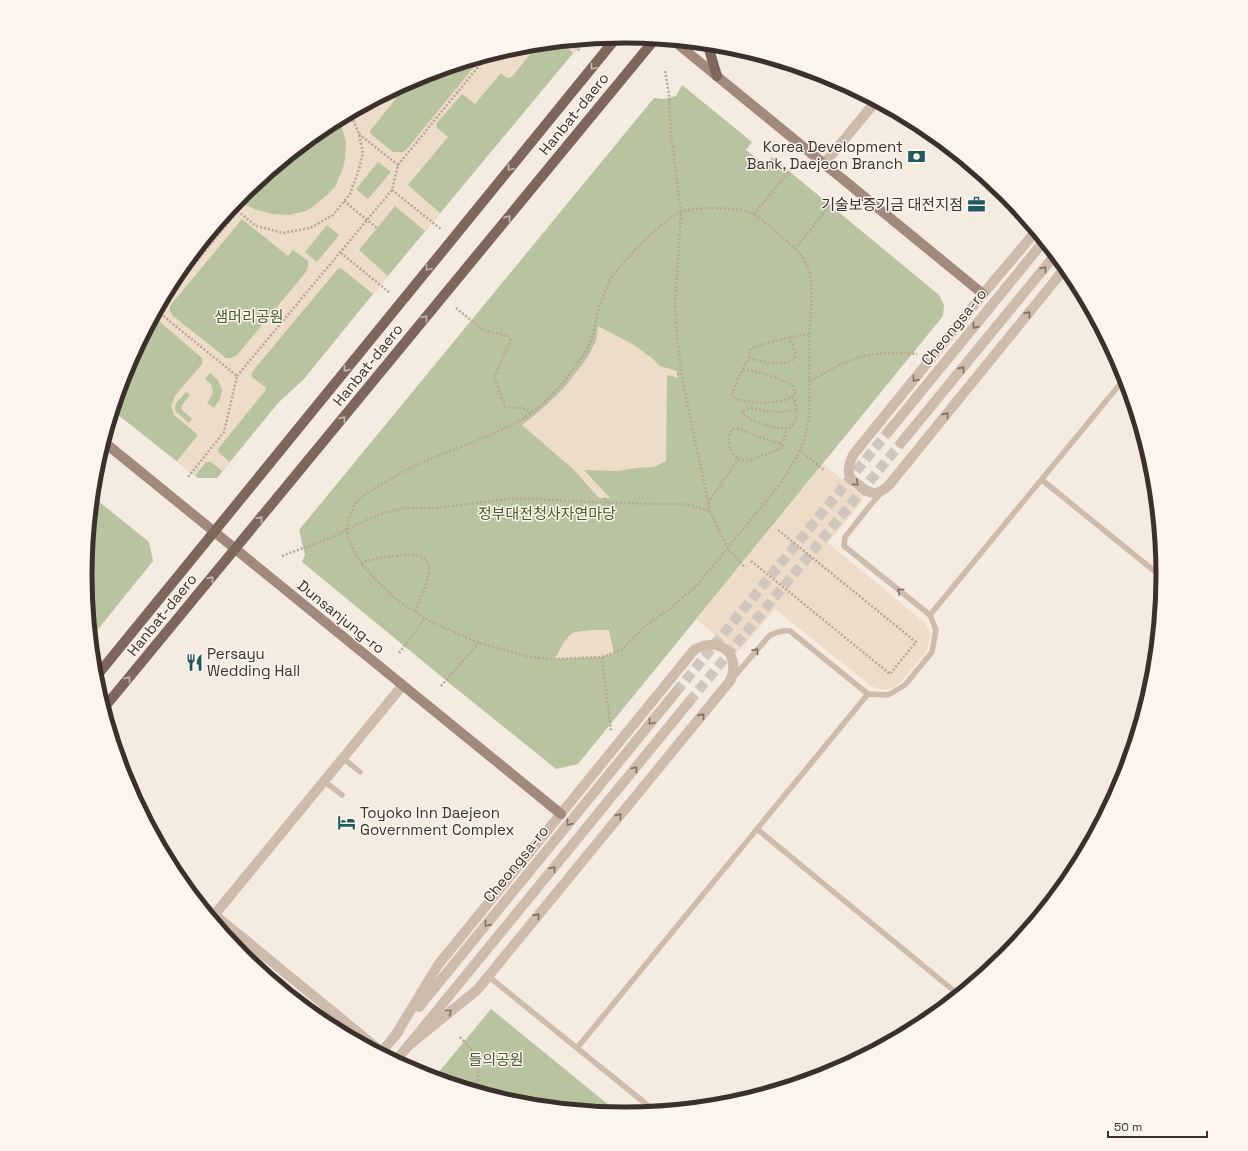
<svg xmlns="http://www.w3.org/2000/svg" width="1248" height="1151" font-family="'Space Grotesk','Noto Sans KR',sans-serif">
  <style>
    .green { fill: #b8c4a0 }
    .plaza { fill: #ecdcc8; fill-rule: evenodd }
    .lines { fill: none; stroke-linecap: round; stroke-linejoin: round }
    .tertiary-tunnel { stroke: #cfc6bd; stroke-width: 10; stroke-dasharray: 10 5; stroke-linecap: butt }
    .path { stroke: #b9a596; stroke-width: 2.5; stroke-dasharray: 2 2; stroke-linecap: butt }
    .service { stroke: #cdbbac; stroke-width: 5.5 }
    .tertiary { stroke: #cdbbac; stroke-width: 10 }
    .secondary { stroke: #a18a7d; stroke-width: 10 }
    .primary { stroke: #7d675c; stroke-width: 10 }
    .oneway { stroke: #c2b5ac }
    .oneway2 { stroke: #7d6f65 }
    .labels { text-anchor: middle; stroke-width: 3; stroke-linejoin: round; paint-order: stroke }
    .street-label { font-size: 15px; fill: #3b302b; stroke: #fbf5ee }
    .poi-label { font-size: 15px; fill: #3b302b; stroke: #fbf5ee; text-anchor: end }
    .park-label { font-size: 15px; fill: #4a5a2e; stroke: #fbf5ee }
    .rim { fill: none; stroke: #3b302b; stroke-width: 5 }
  </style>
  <rect width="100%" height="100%" fill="#f4ebe1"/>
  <g class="green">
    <polygon points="584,40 373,294 304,379 278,403 217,478 198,478 113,411 126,369 176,276 243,194 324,127 418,77 519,46"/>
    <polygon points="682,85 752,142 746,150 765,165 772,157 939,295 944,305 943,316 578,764 556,769 448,682 302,562 305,555 299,530 654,98 664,99 676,96"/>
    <polygon points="92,496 149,542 153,561 91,638 85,575"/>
    <polygon points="491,1009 621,1115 519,1105 433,1079"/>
  </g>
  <g class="plaza">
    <polygon points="582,40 583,41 573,53 560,42"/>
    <path d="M538,44L512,77L507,78L502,74H500L475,104L462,94L436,124L437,128L448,137L408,185L440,213L425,231L395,206L359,250L388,276L373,294L342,269L340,268L337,270L252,372V377L266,388L265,391L218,449L219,453L230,462L222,471L211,462H206L195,476L177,461L198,435L174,415L171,406L175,396L202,364V358L160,322L157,321H154L148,328L176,276L238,199L244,204L254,209L272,214L289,215L306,211L314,206L328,194L335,187L343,168L345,159L346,142L342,128L339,119L398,88L402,91L370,131L371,134L393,152H403L407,149L478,62V59L519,46ZM378,162L391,172L368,199L356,189ZM242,219L288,256L293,250L308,261V266L306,272L237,355L231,358H226L173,316L170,311V306ZM327,225L339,235L317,262L305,252ZM210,373L218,380L222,390L220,399L214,408L207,403L212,395L213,392L211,384L205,379ZM186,392L190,395L182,405L181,408L183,411L192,419L189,423L179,414L176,412L175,407L176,403Z"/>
    <polygon points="598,326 634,345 652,358 660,366 677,371 678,378 667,375 666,461 654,467 637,468 618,471 584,470 610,498 599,498 573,469 522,425 542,409 563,389 575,374 587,358 596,341"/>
    <polygon points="823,464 861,495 862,499 860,504 828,543 925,623 929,630 930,635 929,642 927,651 900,683 893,688 886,689 879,689 871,686 775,609 741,649 738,650 734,650 696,619"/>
    <polygon points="591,630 609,630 614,653 602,657 553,659 557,655 564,642 570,635 575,632"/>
  </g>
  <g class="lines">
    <g class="tertiary-tunnel">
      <polyline points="676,692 888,432"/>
      <polyline points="689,702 901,443"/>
    </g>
    <g class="path">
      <polyline points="569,41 580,51"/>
      <polyline points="665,71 669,94 671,135 681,212 675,306 677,338 683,383 710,512 728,549 745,568"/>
      <polyline points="359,134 398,165"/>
      <polyline points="392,190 442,230"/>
      <polyline points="344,201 377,228"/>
      <path d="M708,208C723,209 740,207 753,214C759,217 765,223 770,227C788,242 809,256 811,281C813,303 809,326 809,348C808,378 813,407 805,436C800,456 784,478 772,494L696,586L672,607L645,626L621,650L602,657L553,659L529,657L479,643L432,622L415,612L394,598L376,580L361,563L354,551L348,537L347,529L350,515L356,502L368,492L408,469L435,457L488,436L507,427L524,418L539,407L552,395L563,383L585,353L592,339L598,311L604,294L611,278L622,264L647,237L671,217L681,212L693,209Z"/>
      <polyline points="754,214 791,169"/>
      <polyline points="217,225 222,229"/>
      <polyline points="795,249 832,202"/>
      <polyline points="341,253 390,293"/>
      <polyline points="159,307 238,211 256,226 283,233 310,228 333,215 350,194 359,169 363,153 359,134 352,117 349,114"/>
      <polyline points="456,308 483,330 508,336 511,340 494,377 505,406 511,408 519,407 531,412"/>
      <polyline points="157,311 237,376 224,432 188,477"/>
      <path d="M789,337C791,343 796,350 795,356C792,368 758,362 750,358L749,354L750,350C767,341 789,338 809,334"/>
      <polyline points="743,369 745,364 750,358"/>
      <path d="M743,370C756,370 784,379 794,387L795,394C784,406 752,403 737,399L734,397L732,394L738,378Z"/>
      <polyline points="677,374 681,375"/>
      <polyline points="237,376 392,190 398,165 487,56"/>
      <path d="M810,381C825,373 841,363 858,358C876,352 898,352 917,354"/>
      <path d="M792,397C795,401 797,405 796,410"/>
      <path d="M751,408L765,411L780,412L796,410C797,414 797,418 794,422C793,425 791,428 788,428C780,431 751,421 745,416C742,414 743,414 742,411Z"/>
      <path d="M737,428L743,430L759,437L781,444L783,447L780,449L750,460L746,461L738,459C730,452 724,438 733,429Z"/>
      <polyline points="781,444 785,437 785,429"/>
      <polyline points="800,451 824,470"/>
      <polyline points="604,498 608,502"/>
      <polyline points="708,503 738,459"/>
      <polyline points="282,556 338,535 347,529 383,513 405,508 435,508 508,499 536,499 609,503 680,504 695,506 710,512"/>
      <polyline points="751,561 890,674 916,642 777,529"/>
      <path d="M361,563C373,558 413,551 424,558C426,559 427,561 429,563C430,580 421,596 415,612"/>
      <polyline points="399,653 425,618"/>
      <polyline points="602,657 611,731"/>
      <polyline points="441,686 479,643"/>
      <path d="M460,1037C478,1056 483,1065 474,1091"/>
      <path d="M572,1110C581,1107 591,1106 599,1113"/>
    </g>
    <g class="service">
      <polyline points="1042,480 1163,578"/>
      <polyline points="882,492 872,503 845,537 844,546 930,615"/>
      <path d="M733,678L769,636C776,632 782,630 790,631L868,694"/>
      <polyline points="343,758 360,772"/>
      <polyline points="324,781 342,795"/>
      <polyline points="757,829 959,995"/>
      <polyline points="488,976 656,1112"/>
      <polyline points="577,1048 868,694 888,695 905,685 932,652 936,630 930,615 1125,378"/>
    </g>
    <g class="tertiary">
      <polyline points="824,164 876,101"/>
      <path d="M1036,231L983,294L853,455C850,462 847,469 850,477C852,480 856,483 859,485C870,495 878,496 889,485L1066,267"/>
      <polyline points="888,432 1044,241"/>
      <polyline points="901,443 1055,255"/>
      <polyline points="194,898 382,1052"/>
      <polyline points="211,919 402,686"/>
      <polyline points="419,1007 676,692"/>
      <path d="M395,1036L438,965L694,650C719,635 742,654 730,681L477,990L408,1046"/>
      <polyline points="380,1054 399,1031"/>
      <polyline points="395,1062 689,702"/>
    </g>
    <g class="secondary">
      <polyline points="674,41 983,294"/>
      <polyline points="104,442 561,814"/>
    </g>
    <g class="primary">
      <polyline points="703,44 709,49 717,76"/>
      <polyline points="95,678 617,37"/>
      <polyline points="103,709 655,39"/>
    </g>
  </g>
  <defs><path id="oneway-chevron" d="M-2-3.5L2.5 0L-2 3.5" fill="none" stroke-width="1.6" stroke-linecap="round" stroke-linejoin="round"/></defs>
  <g class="oneway">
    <use href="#oneway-chevron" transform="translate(593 67) rotate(129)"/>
    <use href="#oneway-chevron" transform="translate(510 168) rotate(129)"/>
    <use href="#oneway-chevron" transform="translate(508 218) rotate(-51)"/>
    <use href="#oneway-chevron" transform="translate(428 268) rotate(129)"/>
    <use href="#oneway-chevron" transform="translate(425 318) rotate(-51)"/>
    <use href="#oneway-chevron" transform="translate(346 369) rotate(129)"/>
    <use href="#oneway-chevron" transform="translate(343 419) rotate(-51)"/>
    <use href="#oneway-chevron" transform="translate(260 519) rotate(-51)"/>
    <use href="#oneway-chevron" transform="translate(211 579) rotate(-51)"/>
    <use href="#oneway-chevron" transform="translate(128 679) rotate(-51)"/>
  </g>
  <g class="oneway2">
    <use href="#oneway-chevron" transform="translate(1044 269) rotate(-51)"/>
    <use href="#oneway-chevron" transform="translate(1028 314) rotate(-51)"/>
    <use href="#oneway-chevron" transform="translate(975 326) rotate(129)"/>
    <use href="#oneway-chevron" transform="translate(962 369) rotate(-51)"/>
    <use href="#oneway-chevron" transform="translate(915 379) rotate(129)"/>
    <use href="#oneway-chevron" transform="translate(946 415) rotate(-51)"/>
    <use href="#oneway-chevron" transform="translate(856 483) rotate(40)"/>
    <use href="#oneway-chevron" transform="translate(900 591) rotate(-141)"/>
    <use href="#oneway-chevron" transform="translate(756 651) rotate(-51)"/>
    <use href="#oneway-chevron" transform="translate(702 716) rotate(-51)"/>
    <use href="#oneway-chevron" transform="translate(651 722) rotate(129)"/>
    <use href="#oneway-chevron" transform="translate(635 769) rotate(-51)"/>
    <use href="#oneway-chevron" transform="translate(619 816) rotate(-51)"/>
    <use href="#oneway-chevron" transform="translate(569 823) rotate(129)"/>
    <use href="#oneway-chevron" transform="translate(553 869) rotate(-51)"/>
    <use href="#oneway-chevron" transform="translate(537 916) rotate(-51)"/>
    <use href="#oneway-chevron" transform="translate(487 924) rotate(129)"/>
    <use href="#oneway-chevron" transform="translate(449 1012) rotate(-39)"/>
  </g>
  <defs>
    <symbol id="bank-bare" viewBox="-9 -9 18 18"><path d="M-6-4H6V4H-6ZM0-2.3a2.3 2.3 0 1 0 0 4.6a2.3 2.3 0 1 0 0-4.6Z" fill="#1f5a5e" stroke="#fbf5ee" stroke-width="2.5" paint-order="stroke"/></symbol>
    <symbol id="office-bare" viewBox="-9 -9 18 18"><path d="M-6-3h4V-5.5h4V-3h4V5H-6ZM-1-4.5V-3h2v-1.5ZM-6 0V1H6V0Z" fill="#1f5a5e" stroke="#fbf5ee" stroke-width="2.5" paint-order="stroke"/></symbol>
    <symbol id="restaurant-bare" viewBox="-9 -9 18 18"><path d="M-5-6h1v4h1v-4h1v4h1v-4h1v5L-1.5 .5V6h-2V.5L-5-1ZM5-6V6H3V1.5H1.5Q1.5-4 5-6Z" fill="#1f5a5e" stroke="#fbf5ee" stroke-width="2.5" paint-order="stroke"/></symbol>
    <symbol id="hotel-bare" viewBox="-9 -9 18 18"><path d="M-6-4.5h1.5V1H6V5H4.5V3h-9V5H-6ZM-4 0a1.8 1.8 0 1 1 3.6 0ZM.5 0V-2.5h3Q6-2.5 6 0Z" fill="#1f5a5e" stroke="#fbf5ee" stroke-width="2.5" paint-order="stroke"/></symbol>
  </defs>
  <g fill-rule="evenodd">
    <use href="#bank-bare" x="904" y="144" width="25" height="25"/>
    <use href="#office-bare" x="964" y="192" width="25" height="25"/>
    <use href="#restaurant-bare" x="182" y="650" width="25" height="25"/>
    <use href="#hotel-bare" x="334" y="810" width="25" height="25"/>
  </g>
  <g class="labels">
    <g class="street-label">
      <text transform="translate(574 114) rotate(-51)" y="5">Hanbat-daero</text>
      <text transform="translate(954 327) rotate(-51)" y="5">Cheongsa-ro</text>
      <text transform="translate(368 365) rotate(-51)" y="5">Hanbat-daero</text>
      <text transform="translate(162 615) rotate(-51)" y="5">Hanbat-daero</text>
      <text transform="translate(341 617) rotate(39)" y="5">Dunsanjung-ro</text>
      <text transform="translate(516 864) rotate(-51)" y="5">Cheongsa-ro</text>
    </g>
    <g class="poi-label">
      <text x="903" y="152">Korea Development<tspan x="903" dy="17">Bank, Daejeon Branch</tspan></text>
      <text x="963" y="210">기술보증기금 대전지점</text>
      <text x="207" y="659" text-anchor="start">Persayu<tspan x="207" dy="17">Wedding Hall</tspan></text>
      <text x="360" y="818" text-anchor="start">Toyoko Inn Daejeon<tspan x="360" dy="17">Government Complex</tspan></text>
    </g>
    <g class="park-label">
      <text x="249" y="322">샘머리공원</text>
      <text x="547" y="519">정부대전청사자연마당</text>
      <text x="496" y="1065">들의공원</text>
    </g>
  </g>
  <path d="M0 0H1248V1151H0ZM92 575a532 532 0 1 1 1064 0a532 532 0 1 1-1064 0Z" fill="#fbf5ee" fill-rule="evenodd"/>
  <path class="rim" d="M92 575a532 532 0 1 1 1064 0a532 532 0 1 1-1064 0Z"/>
  <path d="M1108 1131v6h99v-6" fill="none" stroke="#3b302b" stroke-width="2"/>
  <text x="1114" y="1131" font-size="12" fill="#3b302b" stroke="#fbf5ee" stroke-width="3" paint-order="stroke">50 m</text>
</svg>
